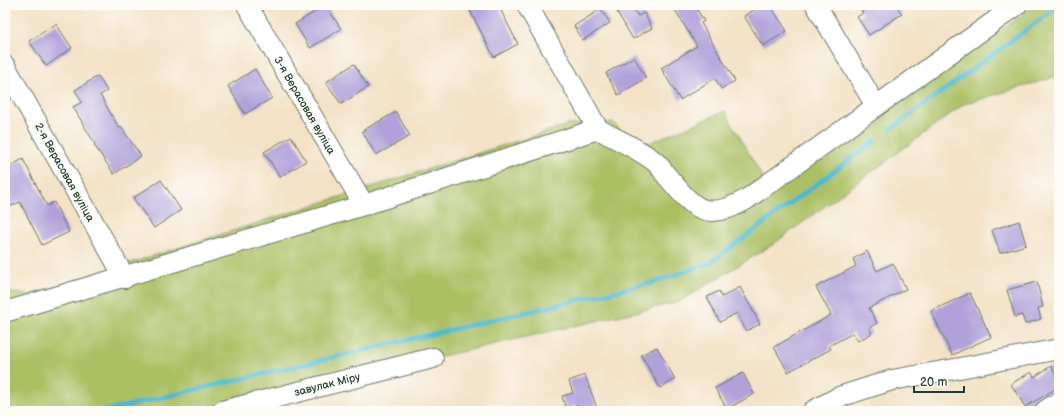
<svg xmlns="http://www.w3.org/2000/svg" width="1064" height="416" font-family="'Balsamiq Sans',sans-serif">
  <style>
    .green { fill: #abbf63; stroke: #657e4c }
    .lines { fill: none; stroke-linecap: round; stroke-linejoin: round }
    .stream { stroke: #4cb8c8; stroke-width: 5 }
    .building { fill: #b0a1da }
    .minor-casing { stroke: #697767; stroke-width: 22 }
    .minor { stroke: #fff; stroke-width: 20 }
    .labels { text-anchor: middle; stroke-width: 3.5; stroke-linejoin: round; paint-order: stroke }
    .street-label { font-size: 11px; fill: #1f3d34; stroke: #fdfcf7 }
  </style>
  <rect width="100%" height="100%" fill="#fdfcf7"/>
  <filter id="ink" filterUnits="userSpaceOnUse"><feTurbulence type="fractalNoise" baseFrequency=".025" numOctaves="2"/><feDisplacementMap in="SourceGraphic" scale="8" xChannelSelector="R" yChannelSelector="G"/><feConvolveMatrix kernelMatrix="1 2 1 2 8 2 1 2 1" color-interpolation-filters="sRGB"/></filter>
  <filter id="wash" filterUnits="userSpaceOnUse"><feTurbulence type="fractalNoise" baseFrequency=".012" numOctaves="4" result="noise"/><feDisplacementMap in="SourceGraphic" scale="16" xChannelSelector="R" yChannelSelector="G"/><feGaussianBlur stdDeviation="0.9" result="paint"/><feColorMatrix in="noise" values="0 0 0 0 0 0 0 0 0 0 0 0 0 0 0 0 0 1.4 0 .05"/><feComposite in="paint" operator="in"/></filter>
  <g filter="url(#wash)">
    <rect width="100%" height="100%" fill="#f3e2c6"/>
    <polygon class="green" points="1036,5 1059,5 1059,76 964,104 772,245 679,302 202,411 5,411 5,292 29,295 568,125 613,122 637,148 725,111 772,194"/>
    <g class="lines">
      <g class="stream">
        <polyline points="891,129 1059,6"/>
        <polyline points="105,411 655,282 710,263 875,141"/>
      </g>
    </g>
    <g id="blocks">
      <g class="building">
        <polygon points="326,5 341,29 310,48 295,24"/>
        <polygon points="467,5 498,5 518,44 494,57"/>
        <polygon points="629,5 631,5 638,16 644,13 652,28 633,39 617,12"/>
        <polygon points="672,5 694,5 704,21 701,23 735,81 721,89 715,78 680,100 661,68 697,46"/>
        <polygon points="762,5 770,5 787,31 763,46 744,16"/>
        <polygon points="857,5 896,5 902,14 869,35 857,17 863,13"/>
        <polygon points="601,9 610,23 583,40 574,26"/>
        <polygon points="56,24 72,48 46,66 29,41"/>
        <polygon points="634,57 646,78 618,95 606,73"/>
        <polygon points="354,64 368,87 341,104 326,82"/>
        <polygon points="255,69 272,98 245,114 228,86"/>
        <polygon points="98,76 107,91 100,95 119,128 121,127 141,156 114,174 94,145 95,144 73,107 82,102 75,90"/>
        <polygon points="396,112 410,136 376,155 362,131"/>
        <polygon points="291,136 306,161 280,177 264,152"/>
        <polygon points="23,159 47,206 54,202 69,232 42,245 20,202 5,209 5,169"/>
        <polygon points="161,180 181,210 154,228 133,198"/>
        <polygon points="1019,221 1026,245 1000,253 992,230"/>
        <polygon points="867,251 877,271 893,263 906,289 869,308 877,323 869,328 872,333 858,341 853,333 829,346 831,349 788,372 774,347 831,315 816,287 856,266 853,259"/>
        <polygon points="1037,282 1043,307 1038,308 1041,319 1025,324 1022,315 1015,317 1007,290"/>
        <polygon points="740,287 760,324 746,331 737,313 720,322 707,297 719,291 722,297"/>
        <polygon points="970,293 991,337 952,355 931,311"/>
        <polygon points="657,347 675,379 660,388 641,355"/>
        <polygon points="1051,366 1059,380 1059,387 1025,407 1011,384 1031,372 1034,377"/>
        <polygon points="743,373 754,394 727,409 715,388"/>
        <polygon points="585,375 598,411 579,411 577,405 566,409 562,396 573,393 569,381"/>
      </g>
    </g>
  </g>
  <g filter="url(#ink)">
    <use href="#blocks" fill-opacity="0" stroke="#697767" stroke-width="1"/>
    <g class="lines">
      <defs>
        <g id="minor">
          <polyline points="247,5 364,205"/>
          <polyline points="527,5 598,129"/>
          <polyline points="816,5 876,106"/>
          <polyline points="5,66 125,278"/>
          <path d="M5,312L364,205L598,129C614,138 641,150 654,161C659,164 662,170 666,175C693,207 704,224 747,199L1017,5"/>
          <polyline points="222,411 433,358"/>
          <polyline points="813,411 839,397 892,380 960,368 1059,349"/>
          <polyline points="1045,411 1059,402"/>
        </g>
      </defs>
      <use href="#minor" class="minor-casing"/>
      <use href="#minor" class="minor"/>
    </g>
  </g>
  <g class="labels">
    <g class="street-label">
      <text transform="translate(305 105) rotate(60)" y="4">3-я Верасовая вуліца</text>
      <text transform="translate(65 172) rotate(61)" y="4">2-я Верасовая вуліца</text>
      <text transform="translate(327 384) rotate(-14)" y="4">завулак Міру</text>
    </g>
  </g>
  <rect width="1064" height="416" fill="none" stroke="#fdfcf7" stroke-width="20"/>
  <path d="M914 386v6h50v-6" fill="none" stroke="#1f3d34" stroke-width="2"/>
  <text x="920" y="386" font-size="12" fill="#1f3d34" stroke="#fdfcf7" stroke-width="3" paint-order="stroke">20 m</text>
</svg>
